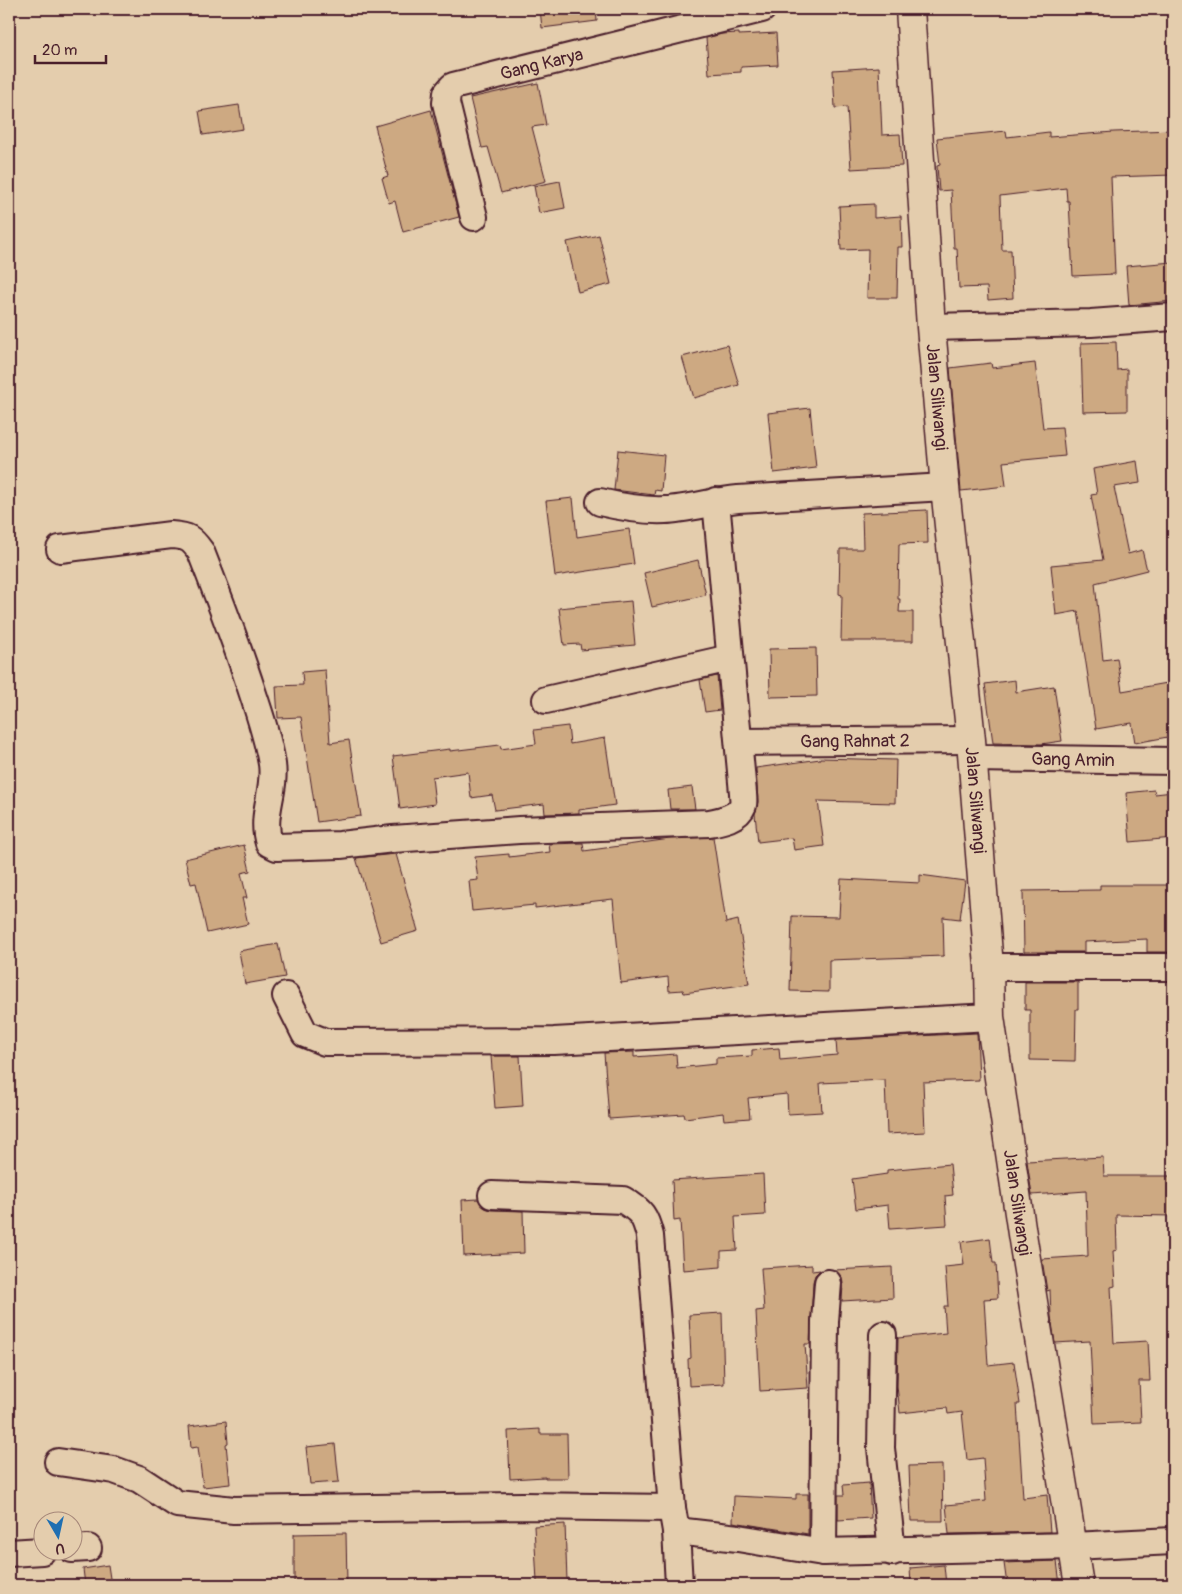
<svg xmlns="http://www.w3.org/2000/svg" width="1182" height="1594" font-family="Pangolin,sans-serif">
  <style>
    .building { fill: #cda982; stroke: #4a1f2b }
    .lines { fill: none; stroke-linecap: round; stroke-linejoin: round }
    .minor-casing { stroke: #4a1f2b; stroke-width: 30 }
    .tertiary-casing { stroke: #4a1f2b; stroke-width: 31 }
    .minor { stroke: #e4cdad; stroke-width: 26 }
    .tertiary { stroke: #e4cdad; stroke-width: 28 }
    .labels { text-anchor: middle; stroke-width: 5; stroke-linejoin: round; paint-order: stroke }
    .street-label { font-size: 18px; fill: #4a1f2b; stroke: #e4cdad }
  </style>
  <rect width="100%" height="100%" fill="#e4cdad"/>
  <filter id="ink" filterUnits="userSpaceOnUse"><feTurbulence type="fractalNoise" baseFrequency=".02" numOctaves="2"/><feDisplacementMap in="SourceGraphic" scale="10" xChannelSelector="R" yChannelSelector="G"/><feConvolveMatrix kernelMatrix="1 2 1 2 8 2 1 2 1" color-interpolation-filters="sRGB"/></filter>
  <g filter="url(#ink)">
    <g class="building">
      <polygon points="540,9 596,9 597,21 542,28"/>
      <polygon points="739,33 739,35 776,33 778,65 741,67 741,72 709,74 706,38 722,34"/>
      <polygon points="879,67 882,135 900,134 902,166 851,169 847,107 835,108 833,70"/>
      <polygon points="538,83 546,125 532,127 546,181 501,193 488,147 482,148 470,98"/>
      <polygon points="239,105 243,129 203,135 199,111"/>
      <polygon points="431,110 459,217 403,232 395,201 389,203 382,178 388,176 375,126"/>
      <polygon points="1173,130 1173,175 1111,177 1115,274 1073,276 1069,201 1067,201 1066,188 1000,196 1002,250 1011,250 1013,298 988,300 987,287 959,288 957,248 954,248 951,190 939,191 937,166 940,165 937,138 1006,131 1007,137 1049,132 1049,137 1114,132"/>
      <polygon points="560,181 565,208 539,213 534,186"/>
      <polygon points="874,204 874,218 901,216 902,247 898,247 897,298 867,298 868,249 841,250 839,206"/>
      <polygon points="599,235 611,284 578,292 567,242"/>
      <polygon points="1173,262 1173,301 1129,305 1126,266"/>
      <polygon points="1116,342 1117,370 1127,369 1127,411 1083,412 1081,343"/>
      <polygon points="727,345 739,385 694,398 682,357"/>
      <polygon points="991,363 992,368 1035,363 1043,428 1062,427 1065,456 1003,462 1006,486 961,491 950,368"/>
      <polygon points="810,408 816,468 774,473 768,413"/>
      <polygon points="618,450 664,455 661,491 655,490 654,495 614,490"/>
      <polygon points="1137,461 1140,483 1114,487 1128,554 1142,550 1147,570 1095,583 1103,660 1117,658 1122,691 1173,682 1173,736 1135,743 1132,723 1096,729 1078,611 1056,615 1051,565 1103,560 1091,495 1097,494 1093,469"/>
      <polygon points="573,498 577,537 629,529 634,564 555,576 546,501"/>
      <polygon points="927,510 928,543 899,544 898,599 900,599 899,612 913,612 913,641 841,641 842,595 839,594 840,549 863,549 862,513"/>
      <polygon points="698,560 706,595 652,607 644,573"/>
      <polygon points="631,601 635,645 581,650 580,644 564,645 559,608"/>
      <polygon points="816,648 817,696 770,697 769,649"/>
      <polygon points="325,670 330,743 349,740 361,816 317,822 301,717 278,718 276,686 303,685 302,672"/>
      <polygon points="717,676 720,710 705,712 700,680"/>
      <polygon points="1015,680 1016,692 1054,686 1062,741 1041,744 993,743 985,684"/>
      <polygon points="568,726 570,744 605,738 615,805 579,810 579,813 545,814 544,804 495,810 492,795 471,798 468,772 432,777 435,804 400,809 393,756 450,749 450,751 500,745 501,749 536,744 534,730"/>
      <polygon points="820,758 896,760 895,803 818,801 824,846 794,850 792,838 758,842 755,814 758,802 756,768 820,759"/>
      <polygon points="692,787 695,809 670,809 668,790"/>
      <polygon points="1154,790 1155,794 1173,792 1173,838 1130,842 1126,793"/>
      <polygon points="713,837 726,923 738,920 749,984 684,993 683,990 669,991 668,977 621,983 613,899 535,908 535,905 472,911 469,881 478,880 475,857 509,854 509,857 550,852 549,844 583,843 584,851 670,839"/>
      <polygon points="244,845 250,871 241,873 247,898 242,898 248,924 207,933 196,883 191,884 185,859"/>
      <polygon points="396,854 418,931 381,942 356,858"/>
      <polygon points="920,875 965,881 960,919 943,917 944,956 829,960 829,992 790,991 792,916 839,917 841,879 920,883"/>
      <polygon points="1100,885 1173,885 1173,952 1147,952 1147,939 1084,942 1084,952 1024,952 1023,891 1100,890"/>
      <polygon points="278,944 285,977 245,984 239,951"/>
      <polygon points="1025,982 1078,982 1078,1009 1076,1009 1075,1061 1030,1060 1030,1010 1025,1010"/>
      <polygon points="977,1033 979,1080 923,1082 925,1132 887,1134 885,1080 820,1083 822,1112 788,1114 787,1094 748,1098 750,1118 724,1120 723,1113 685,1118 684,1114 609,1119 604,1053 634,1052 634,1057 676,1054 677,1068 716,1064 716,1058 752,1056 752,1050 779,1048 780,1060 837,1055 836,1040"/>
      <polygon points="491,1056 520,1056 523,1106 495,1108"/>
      <polygon points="1103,1157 1104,1176 1173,1176 1173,1216 1116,1215 1117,1250 1113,1251 1115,1286 1111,1287 1114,1343 1148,1341 1150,1381 1139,1381 1141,1422 1094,1424 1090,1341 1055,1343 1051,1316 1050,1290 1047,1291 1042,1259 1088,1256 1086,1191 1032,1195 1027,1161"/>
      <polygon points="950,1164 953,1195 945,1196 947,1225 890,1229 888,1205 856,1209 852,1179 887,1174 887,1170"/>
      <polygon points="763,1174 765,1215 735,1217 737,1250 721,1251 721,1267 683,1270 680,1220 674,1221 672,1180"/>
      <polygon points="478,1199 484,1207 491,1210 523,1211 524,1253 464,1256 462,1200"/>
      <polygon points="990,1238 993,1263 996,1263 998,1298 984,1299 988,1365 1014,1362 1020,1404 1017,1404 1023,1498 1047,1495 1050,1532 949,1534 946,1505 986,1501 983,1458 967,1460 962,1412 948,1414 947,1408 900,1413 897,1386 898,1338 946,1333 944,1306 948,1306 945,1267 964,1265 961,1242"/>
      <polygon points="812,1265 812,1271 820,1270 815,1275 813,1282 810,1344 805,1344 808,1388 760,1391 756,1311 764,1310 761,1268"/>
      <polygon points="892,1267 893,1298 842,1301 843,1284 842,1277 834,1270"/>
      <polygon points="722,1313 724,1384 689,1386 688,1359 691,1358 689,1315"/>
      <polygon points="226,1421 228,1443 226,1444 230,1484 203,1487 198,1447 191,1448 189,1426"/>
      <polygon points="540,1429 540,1434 567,1434 568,1478 545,1478 545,1477 510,1479 508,1431"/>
      <polygon points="335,1444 339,1482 310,1484 306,1447"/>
      <polygon points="942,1465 943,1521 911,1521 909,1466"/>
      <polygon points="869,1483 871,1518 838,1520 838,1495 844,1495 843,1485"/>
      <polygon points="796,1494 808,1494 808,1534 733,1522 734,1496 796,1499"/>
      <polygon points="565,1524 567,1581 537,1582 534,1526"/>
      <polygon points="346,1533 347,1583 294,1584 294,1534"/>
      <polygon points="1057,1561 1060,1585 1007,1585 1004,1563"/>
      <polygon points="108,1565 111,1585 85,1585 83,1569"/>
      <polygon points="944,1565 946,1585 911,1585 910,1568"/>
    </g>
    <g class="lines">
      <defs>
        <g id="minor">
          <path id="s1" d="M474,217L446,103L447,93L453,86L762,9"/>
          <polyline points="931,327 1091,323 1173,317"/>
          <path d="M600,502C621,507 643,511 665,510C688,509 714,501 738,499L945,487"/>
          <path d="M60,549L171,535C188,536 191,538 201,552C219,598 237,644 252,691C260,715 268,739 272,764C276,792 260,815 269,843L277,847L340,845L393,839L519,830L709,823C721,821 738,818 743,805C744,802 743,796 743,793L716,501"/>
          <polyline points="546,700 730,658"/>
          <path id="s2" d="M739,742L971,740"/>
          <path id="s3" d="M973,758L1173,761"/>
          <polyline points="989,967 1173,967"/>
          <polyline points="286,996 305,1034 325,1042 554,1041 990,1017"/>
          <path d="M492,1195L623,1200C642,1211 645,1216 650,1236L672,1508L676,1531L679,1585"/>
          <polyline points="883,1335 881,1448 892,1552"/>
          <polyline points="58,1462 114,1470 139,1479 177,1504 234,1510 523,1506 672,1508"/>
          <polyline points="676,1531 738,1538 823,1552 1073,1546 1173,1541"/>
          <polyline points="72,1549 88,1548"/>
          <polyline points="823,1552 825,1321 828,1283"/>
          <polyline points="9,1553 42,1551"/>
        </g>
        <g id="tertiary">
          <path id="s4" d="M910,9L931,327L945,487L971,740L989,967L990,1017L1022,1234L1079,1585"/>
        </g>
      </defs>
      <use href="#minor" class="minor-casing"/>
      <use href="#tertiary" class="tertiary-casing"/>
      <use href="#minor" class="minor"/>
      <use href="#tertiary" class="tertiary"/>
    </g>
  </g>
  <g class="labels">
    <g class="street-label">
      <text dy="6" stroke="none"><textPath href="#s1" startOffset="228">Gang Karya</textPath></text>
      <text dy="6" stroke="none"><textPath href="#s4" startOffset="389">Jalan Siliwangi</textPath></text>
      <text dy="6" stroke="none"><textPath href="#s2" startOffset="116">Gang Rahnat 2</textPath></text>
      <text dy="6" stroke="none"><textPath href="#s3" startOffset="100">Gang Amin</textPath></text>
      <text dy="6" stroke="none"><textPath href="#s4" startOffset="794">Jalan Siliwangi</textPath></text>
      <text dy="6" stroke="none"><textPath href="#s4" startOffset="1199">Jalan Siliwangi</textPath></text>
    </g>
  </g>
  <rect width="1182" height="1594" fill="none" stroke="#e4cdad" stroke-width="30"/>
  <rect x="15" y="15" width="1152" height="1564" fill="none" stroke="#4a1f2b" stroke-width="2" filter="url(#ink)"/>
  <g transform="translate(58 1536) rotate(171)"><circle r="24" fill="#e4cdad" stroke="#a68779"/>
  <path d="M0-4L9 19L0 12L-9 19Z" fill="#1f6fb2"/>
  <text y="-8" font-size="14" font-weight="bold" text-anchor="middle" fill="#4a1f2b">U</text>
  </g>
  <path d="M35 55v8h71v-8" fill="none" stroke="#4a1f2b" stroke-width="2.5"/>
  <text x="42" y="55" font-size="15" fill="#4a1f2b" stroke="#e4cdad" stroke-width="4" paint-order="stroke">20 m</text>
</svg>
